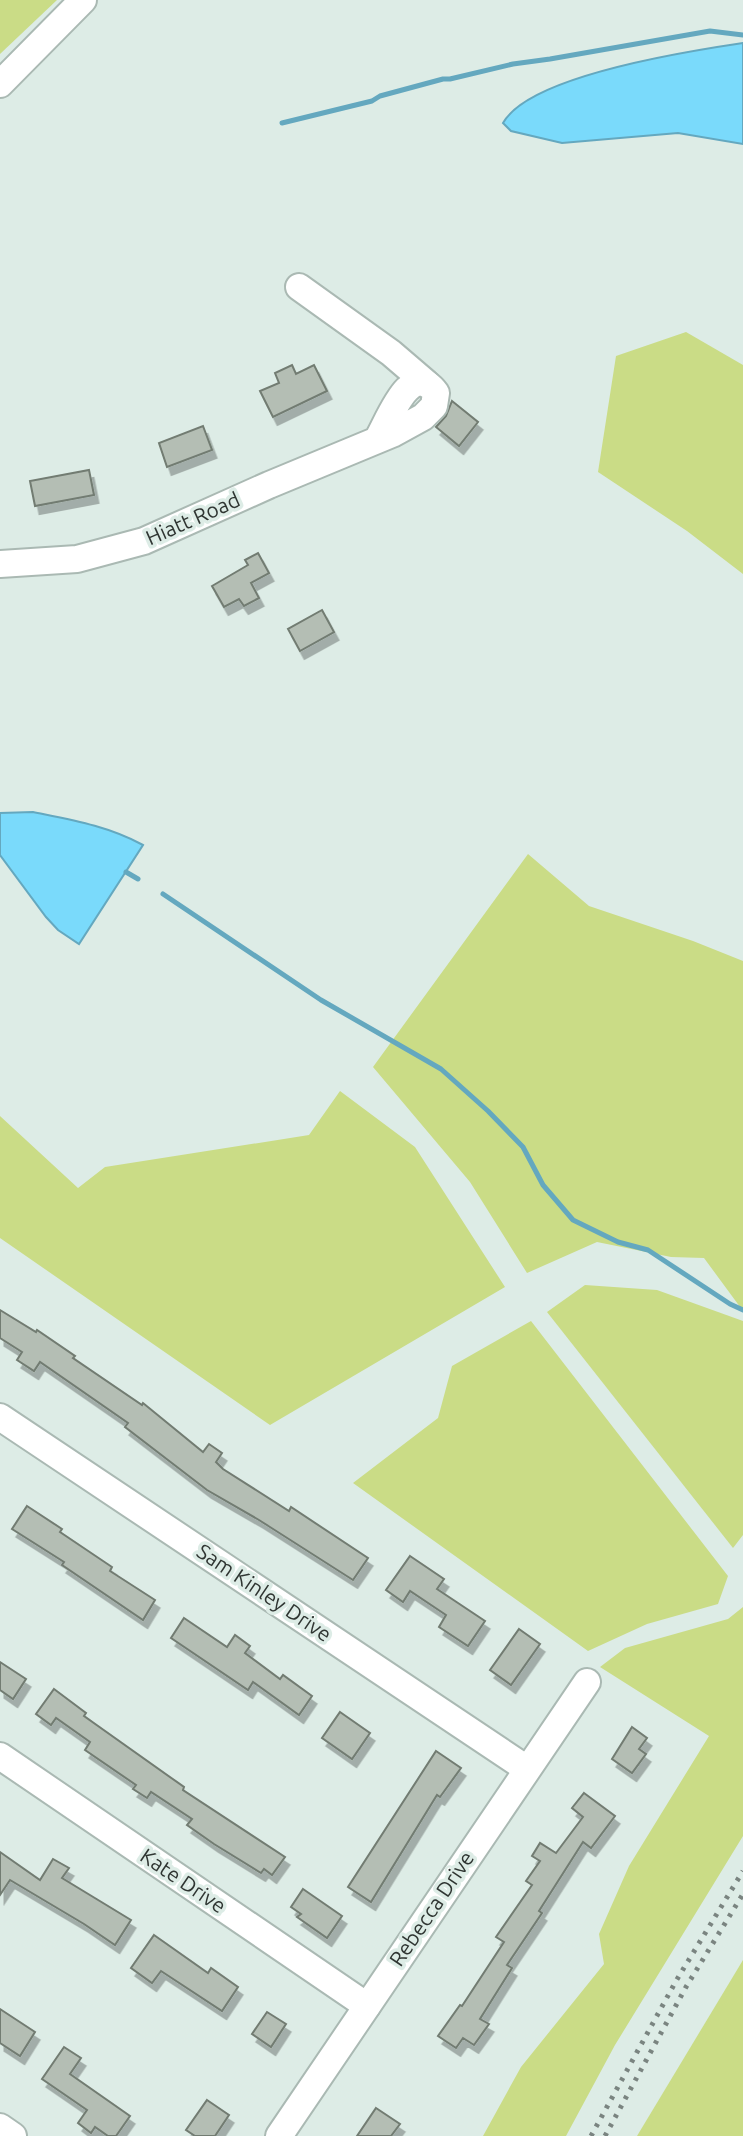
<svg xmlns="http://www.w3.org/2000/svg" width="743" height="2136" font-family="Ubuntu,sans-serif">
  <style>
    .green { fill: #cadc86 }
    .water { fill: #7adafb; stroke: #64a8bf; stroke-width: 2 }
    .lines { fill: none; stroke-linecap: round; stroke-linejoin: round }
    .stream { stroke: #64a8bf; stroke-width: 5 }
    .building { fill: #b4beb4; stroke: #727c72; stroke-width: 2; filter: url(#shadow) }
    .minor-casing { stroke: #aab9b3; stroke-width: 30 }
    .minor { stroke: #fff; stroke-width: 26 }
    .rail { stroke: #7a8480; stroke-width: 5; stroke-dasharray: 3.5 7; stroke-linecap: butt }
    .labels { text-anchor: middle; stroke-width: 7; stroke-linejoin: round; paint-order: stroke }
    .street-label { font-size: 21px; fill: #2f3532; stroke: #ddece6 }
  </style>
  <defs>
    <filter id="shadow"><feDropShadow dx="4.5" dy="8" stdDeviation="0" flood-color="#0004"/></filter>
  </defs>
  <rect width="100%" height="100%" fill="#ddece6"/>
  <g class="green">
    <polygon points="0,0 57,0 0,54"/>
    <polygon points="686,332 743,365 743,574 687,531 598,472 616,356"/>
    <polygon points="528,854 589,906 693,941 743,961 743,1311 704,1258 671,1257 597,1242 527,1273 470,1182 373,1067"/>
    <polygon points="340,1091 415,1147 505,1287 270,1425 0,1238 0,1116 78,1188 105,1167 309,1135"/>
    <polygon points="585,1285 657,1290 743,1321 743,1535 733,1548 547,1312"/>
    <polygon points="531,1321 728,1576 718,1604 647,1624 588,1651 353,1483 438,1418 452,1366"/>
    <polygon points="743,1607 743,1836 615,2045 566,2136 483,2136 521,2067 604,1964 599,1934 629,1866 709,1736 600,1667 625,1648 728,1619"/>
    <polygon points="743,1960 743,2136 637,2136"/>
  </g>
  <g class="water">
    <path d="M743,43V144L678,133L562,143L511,131L503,123C530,75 689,51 743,43Z"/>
    <path d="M33,812C72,820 108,826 143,845L79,944L58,930L46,917L0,855V813Z"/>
  </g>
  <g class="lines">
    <g class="stream">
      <polyline points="282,123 372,101 380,96 443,79 450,79 513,64 550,59 710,31 743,35"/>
      <polyline points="126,872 138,879"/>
      <polyline points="163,894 321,1000 441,1069 488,1111 523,1147 543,1185 573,1220 618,1242 648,1250 730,1304 743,1310"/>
    </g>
  </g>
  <g class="building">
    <polygon points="292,365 296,374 314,365 327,391 273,417 260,391 279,383 275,373"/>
    <polygon points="452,401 478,422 459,446 436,427 446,416"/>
    <polygon points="203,426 212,450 167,467 159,443"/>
    <polygon points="89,470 94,495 35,506 30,481"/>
    <polygon points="258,553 269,573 251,583 259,598 244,606 239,599 224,607 212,586 248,565 245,560"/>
    <polygon points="322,610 334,632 300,651 288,629"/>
    <polygon points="0,1310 36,1332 37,1330 75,1356 73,1358 142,1405 143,1403 203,1452 209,1444 222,1453 216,1462 223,1469 289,1511 291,1507 368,1558 353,1580 259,1520 207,1490 125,1427 128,1423 40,1362 34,1371 17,1360 22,1352 0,1338"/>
    <polygon points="27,1506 62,1529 60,1532 112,1567 110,1571 155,1600 143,1620 62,1565 64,1562 12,1529"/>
    <polygon points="410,1556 444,1579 437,1589 485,1621 468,1646 439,1627 446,1615 410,1591 403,1602 386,1590"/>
    <polygon points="184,1618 227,1647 235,1635 250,1646 245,1653 280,1679 283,1675 312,1696 299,1715 253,1682 248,1690 171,1638"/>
    <polygon points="519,1629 540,1644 511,1685 490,1670"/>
    <polygon points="0,1662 26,1679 13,1699 0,1690"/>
    <polygon points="54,1689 86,1713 84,1716 184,1787 183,1790 285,1857 272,1875 264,1869 261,1873 214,1844 187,1825 192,1819 151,1792 147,1798 133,1789 136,1785 85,1750 90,1742 56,1718 51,1725 36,1714"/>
    <polygon points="340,1712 370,1733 352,1759 322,1738"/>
    <polygon points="632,1727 647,1738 639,1749 646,1754 632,1773 612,1759"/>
    <polygon points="436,1751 461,1768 440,1797 437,1795 371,1902 348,1887"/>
    <polygon points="584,1793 615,1816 591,1848 583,1842 539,1911 542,1913 507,1965 512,1968 480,2019 489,2024 474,2045 463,2038 456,2048 438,2036 460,2005 462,2006 504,1942 496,1937 532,1885 526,1881 540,1861 532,1856 540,1843 556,1853 583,1817 572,1808"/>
    <polygon points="0,1852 40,1880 53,1859 69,1868 62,1878 131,1920 115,1945 84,1924 10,1880 0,1895"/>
    <polygon points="303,1889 342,1916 327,1938 297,1917 301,1914 291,1907"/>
    <polygon points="154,1935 208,1973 211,1968 238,1987 222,2011 161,1971 152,1983 131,1968"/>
    <polygon points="0,2009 35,2032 20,2056 0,2043"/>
    <polygon points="267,2012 286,2024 271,2047 252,2034"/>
    <polygon points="64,2047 81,2058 70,2074 130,2116 116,2136 108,2136 95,2127 91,2133 78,2123 87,2110 42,2079"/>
    <polygon points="207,2100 229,2115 215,2136 195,2136 186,2130"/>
    <polygon points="376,2108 400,2124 391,2136 357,2136"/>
  </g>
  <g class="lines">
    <defs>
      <g id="minor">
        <polyline points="0,84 83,0"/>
        <polyline points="299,287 391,353 426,383"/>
        <path d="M0,564L77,559L144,541L269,485L392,434L423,417L434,406L436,393C410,357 388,423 377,440"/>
        <polyline points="0,1417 527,1769"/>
        <polyline points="0,1756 367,2006"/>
        <polyline points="0,2127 13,2136"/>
        <polyline points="279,2136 587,1682"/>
      </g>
    </defs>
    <use href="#minor" class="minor-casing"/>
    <use href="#minor" class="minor"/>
    <g class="rail">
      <polyline points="591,2136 676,1981 743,1871"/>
      <polyline points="605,2136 686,1987 743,1894"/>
    </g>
  </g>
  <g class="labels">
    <g class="street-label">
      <text transform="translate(193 519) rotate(-24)" y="7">Hiatt Road</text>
      <text transform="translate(264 1593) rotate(34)" y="7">Sam Kinley Drive</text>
      <text transform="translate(183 1881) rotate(34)" y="7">Kate Drive</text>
      <text transform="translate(432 1909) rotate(-56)" y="7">Rebecca Drive</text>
    </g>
  </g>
</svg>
